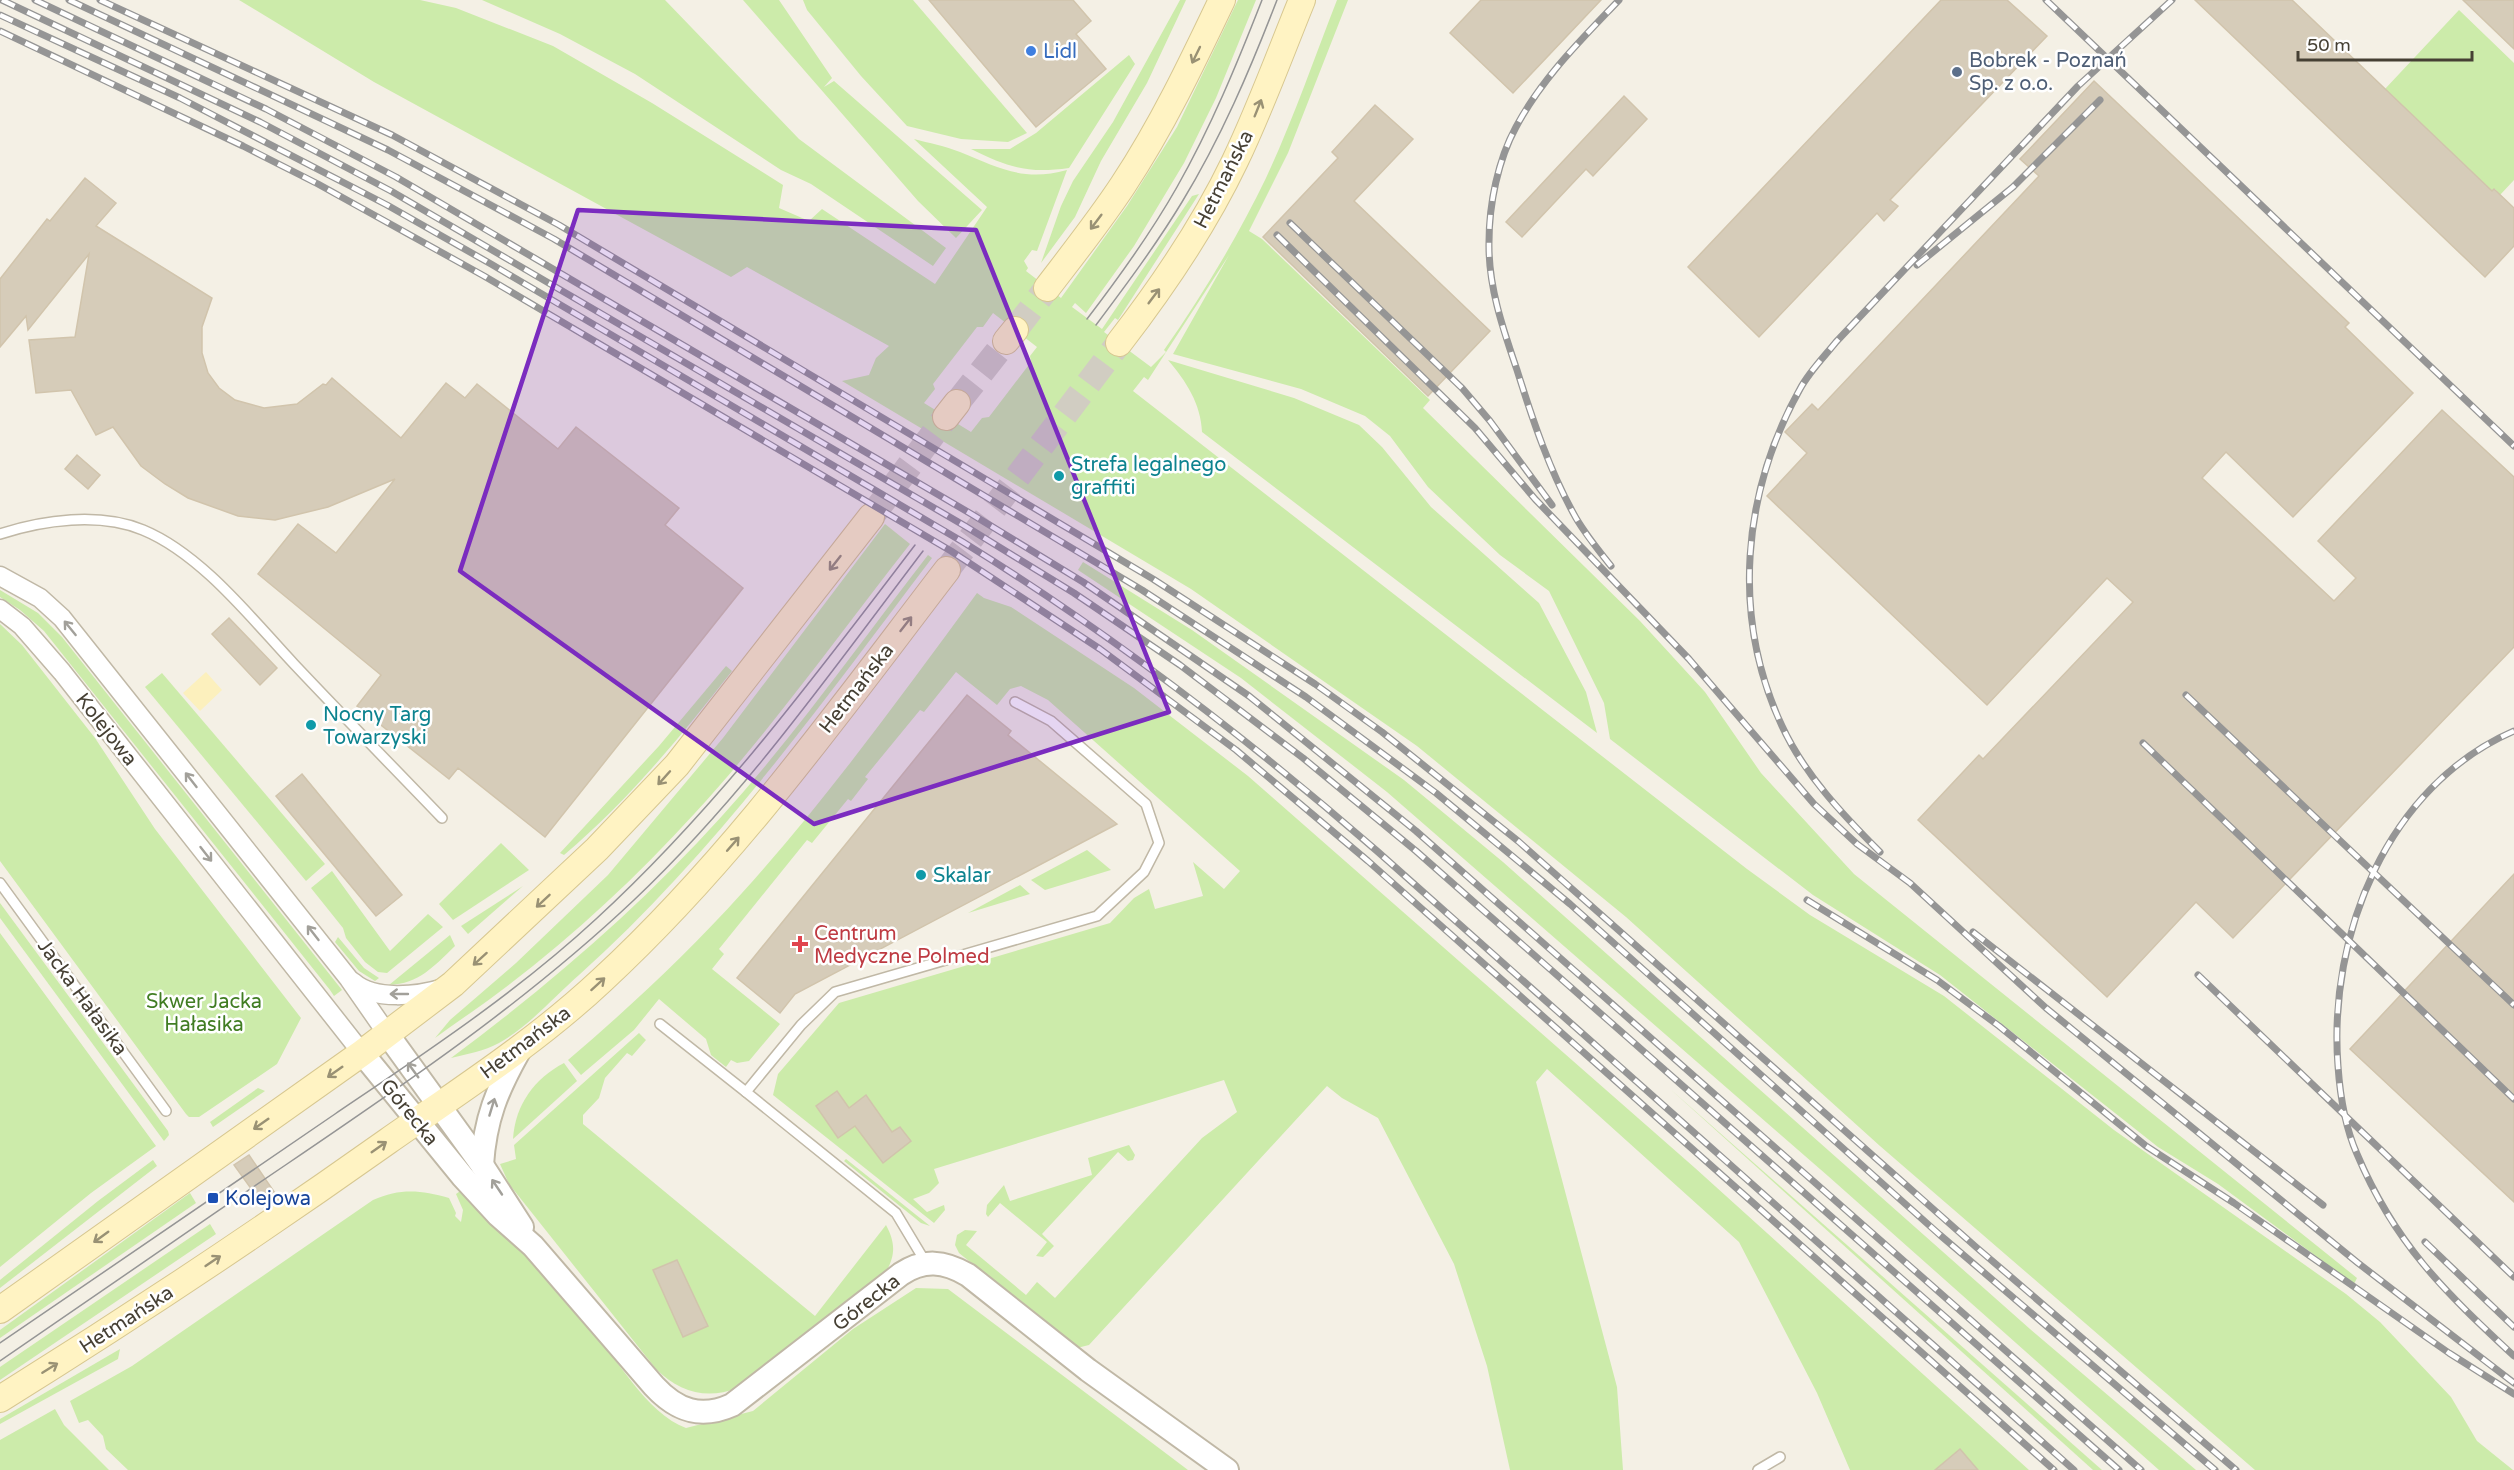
<svg xmlns="http://www.w3.org/2000/svg" width="2514" height="1470" font-family="'Varela Round',sans-serif">
  <style>
    .green { fill: #ccebaa; fill-rule: evenodd }
    .sand { fill: #fcf0bd }
    .building { fill: #d6ccb9; stroke: #d1c4ac; stroke-width: 1.5 }
    .lines { fill: none; stroke-linecap: round; stroke-linejoin: round }
    .secondary-tunnel { stroke: #d1cdc2; stroke-width: 26; stroke-dasharray: 26 13; stroke-linecap: butt }
    .service-casing { stroke: #c0b8a6; stroke-width: 12 }
    .minor-casing { stroke: #c0b8a6; stroke-width: 21 }
    .tertiary-casing { stroke: #c0b8a6; stroke-width: 26 }
    .secondary-casing { stroke: #d7c790; stroke-width: 28 }
    .service { stroke: #fff; stroke-width: 9 }
    .minor { stroke: #fff; stroke-width: 18 }
    .tertiary { stroke: #fff; stroke-width: 22 }
    .secondary { stroke: #fff3c3; stroke-width: 26 }
    .tram { stroke: #959595; stroke-width: 1.5 }
    .rail-casing { stroke: #959595; stroke-width: 7 }
    .rail { stroke: #fff; stroke-width: 4.5; stroke-dasharray: 14; stroke-linecap: butt }
    .oneway { stroke: #999174 }
    .oneway2 { stroke: #a2a09a }
    .marked { fill: #7b2cbf; fill-opacity: 0.2; stroke: #7b2cbf; stroke-width: 4.5; stroke-linejoin: round }
    .shop-dot { fill: #3f7fe0; stroke: #fff; stroke-width: 2 }
    .service-dot { fill: #5c6f8a; stroke: #fff; stroke-width: 2 }
    .culture-dot { fill: #0f9aa8; stroke: #fff; stroke-width: 2 }
    .health-dot { fill: #e0444e; stroke: #fff; stroke-width: 2 }
    .transit-dot { fill: #1a4fb4; stroke: #fff; stroke-width: 2 }
    .labels { text-anchor: middle; stroke-width: 5; stroke-linejoin: round; paint-order: stroke }
    .shop-label { font-size: 20px; fill: #366cbe; stroke: #fff; text-anchor: start }
    .service-label { font-size: 20px; fill: #4e5e75; stroke: #fff; text-anchor: start }
    .street-label { font-size: 20px; fill: #464034; stroke: #fff }
    .culture-label { font-size: 20px; fill: #0d838f; stroke: #fff; text-anchor: start }
    .health-label { font-size: 20px; fill: #be3a42; stroke: #fff; text-anchor: start }
    .park-label { font-size: 20px; fill: #417d23; stroke: #fff }
    .transit-label { font-size: 20px; fill: #164399; stroke: #fff; text-anchor: start }
  </style>
  <rect width="100%" height="100%" fill="#f4f0e5"/>
  <g class="green">
    <path d="M239,0H420L456,8L553,46L652,103L783,185L779,208L809,221L822,209L935,284L987,207L914,139C929,143 945,146 960,152C999,168 1024,182 1067,170L1037,251L1032,250L1024,261L1028,268L1026,271L1061,298L1127,206L1177,127L1238,0H1256L1216,98L1184,163L1134,246L1086,313L1075,303L1072,307L1102,329L1192,196L1199,194L1118,320L1115,318L1104,332L1151,367L1166,352L1164,350C1202,296 1237,238 1266,178C1293,120 1314,59 1337,0H1348L1288,153L1249,231L1262,239L1430,400L1423,408L1640,621L1705,692L1761,773L1854,874L2357,1278L2354,1284L2218,1184L2158,1147L1940,975L1813,895L1610,739L1604,703L1549,591L1500,555L1428,487L1390,436L1365,416L1301,389L1173,354L1229,255L1148,380L1144,377L1133,391L1747,869L1810,915L1944,996L2114,1130L2346,1294L2380,1322L2451,1397L2477,1441L2513,1470H2255L1880,1146L1626,917L1417,746L1191,589L842,381L869,375L876,358L889,346L747,267L731,277L374,82ZM993,313L1037,347L1030,356L1031,362L989,417L982,418L971,432L924,403L935,389L933,384L977,327H983Z"/>
    <polygon points="482,0 665,0 799,139 946,248 933,266 811,184 781,170 635,74 560,34"/>
    <polygon points="743,0 779,0 832,78 824,87 834,81 982,210 956,238 918,201"/>
    <polygon points="803,0 913,0 1027,133 1008,142 961,139 907,126 861,76 807,10"/>
    <polygon points="1180,0 1186,0 1147,83 1101,161 1075,217 1041,263 1061,206 1073,181 1113,122"/>
    <polygon points="2459,10 2514,63 2514,180 2500,195 2495,189 2492,191 2385,89"/>
    <path d="M1129,55L1135,64L1069,168C1027,174 1008,167 971,149H1010L1036,133Z"/>
    <path d="M1168,360L1294,398L1359,425L1382,447L1431,507L1539,603L1586,692L1597,733L1202,432C1201,404 1186,381 1168,360Z"/>
    <path d="M885,524L910,544C839,634 773,728 695,813C635,879 569,940 498,993C477,1009 455,1023 435,1038L450,1020L516,963L608,875L723,738Z"/>
    <path d="M928,555L932,558C822,703 715,853 579,975C555,996 527,1028 499,1043C484,1051 468,1054 451,1058C549,985 640,907 722,816C796,734 860,643 928,555Z"/>
    <polygon points="1083,562 1192,630 1404,780 1503,862 2030,1329 2196,1470 2159,1470 1828,1176 1387,792 1241,678 1078,570"/>
    <polygon points="0,590 38,613 62,637 342,990 334,996 330,990 44,631 20,610 0,597"/>
    <path d="M977,593L984,598L1011,607L1134,688L1248,776L1695,1168L2029,1470H1850L1817,1393L1739,1242L1547,1069L1536,1082L1617,1387L1623,1470H1510L1487,1366L1454,1264L1378,1118L1342,1098L1327,1086L1089,1345L1077,1348L959,1253L955,1245L957,1235L965,1230L977,1231L966,1245L1026,1295L1037,1282L1055,1298L1202,1138L1237,1112L1224,1080L934,1169L939,1183L929,1193L913,1199L927,1212L944,1205L945,1210L934,1223L773,1095L778,1074L839,1003L1110,923L1134,898L1149,889L1155,909L1203,896L1193,862L1224,889L1240,871L1048,700L1021,686L1010,689L997,705L956,672L924,712L920,710L865,777L868,779L851,801L848,799L812,843L807,840L719,949L724,954L712,969L780,1024L749,1061L737,1063L731,1060L726,1067L711,1055L706,1039L659,999L634,1030L581,1075L568,1060C629,1008 688,953 742,893C827,799 902,695 977,593Z"/>
    <polygon points="0,624 22,645 95,738 155,829 301,1018 277,1064 199,1117 189,1117 186,1114 0,861"/>
    <path d="M726,666L732,671C681,736 628,801 564,855L560,853L659,746Z"/>
    <polygon points="162,673 325,864 306,881 145,687"/>
    <polygon points="501,843 529,870 453,920 439,904"/>
    <polygon points="1087,850 1111,870 1045,890 1031,880"/>
    <polygon points="332,871 390,951 428,914 443,927 387,973 378,972 365,962 346,938 343,928 311,888"/>
    <polygon points="1020,885 1030,894 968,913"/>
    <polygon points="523,886 468,934 461,926"/>
    <polygon points="0,903 168,1131 169,1135 164,1141 0,918"/>
    <polygon points="0,933 156,1146 91,1193 0,1267"/>
    <path d="M450,935L455,946C434,966 419,984 389,985Z"/>
    <polygon points="338,937 364,968 379,978 375,981 359,971 335,942"/>
    <path d="M639,1033L646,1040L632,1056L627,1053L605,1078L599,1098L583,1115V1124L815,1316L886,1225C895,1242 896,1254 886,1272L737,1388C707,1400 679,1392 656,1369L509,1184L500,1164L516,1159L514,1145Z"/>
    <path d="M564,1063L577,1081L513,1139C515,1105 534,1079 564,1063Z"/>
    <polygon points="258,1088 265,1091 213,1127 210,1122"/>
    <polygon points="1669,1088 2102,1470 2093,1470"/>
    <polygon points="1129,1145 1135,1155 1133,1160 1128,1161 1118,1152 1042,1234 1054,1246 1043,1257 1036,1256 1047,1242 1000,1203 988,1217 986,1214 987,1205 1004,1185 1010,1201 1092,1175 1088,1158"/>
    <polygon points="846,1159 930,1226 921,1223 844,1161"/>
    <polygon points="153,1160 157,1166 0,1288 0,1280 98,1201"/>
    <path d="M463,1189C506,1234 549,1280 590,1327C617,1358 646,1413 686,1428L753,1411L853,1329L916,1288L948,1289L1188,1470H128L106,1449L103,1436L88,1420L79,1423L70,1401L132,1366L373,1200C400,1188 421,1190 449,1198L456,1213L455,1216L461,1222L463,1210L456,1194Z"/>
    <polygon points="190,1193 196,1203 0,1338 0,1330"/>
    <polygon points="210,1224 216,1234 0,1380 0,1367"/>
    <polygon points="120,1349 118,1359 0,1424 0,1419"/>
    <polygon points="55,1409 64,1425 109,1470 0,1470 0,1440"/>
  </g>
  <polygon class="sand" points="206,672 222,690 200,711 183,693"/>
  <g class="building">
    <polygon points="929,0 1073,0 1091,21 1076,34 1106,69 1036,127"/>
    <polygon points="1481,0 1601,0 1513,93 1450,33"/>
    <polygon points="1941,0 2007,0 2047,36 1890,200 1898,206 1884,221 1877,213 1759,337 1688,267"/>
    <polygon points="2195,0 2292,0 2492,191 2494,189 2514,208 2514,246 2485,277"/>
    <polygon points="2463,0 2514,0 2514,49"/>
    <polygon points="2094,81 2349,323 2345,327 2413,393 2293,517 2226,452 2202,478 2334,601 2356,578 2318,541 2442,410 2514,477 2514,647 2233,938 2196,902 2107,997 1918,820 1979,755 1983,759 2133,602 2107,578 1987,705 1767,496 1807,453 1785,432 1812,404 1818,410 2039,176 2020,159"/>
    <polygon points="1624,96 1647,119 1593,176 1586,169 1522,237 1506,222"/>
    <polygon points="1375,105 1413,139 1354,201 1490,331 1428,396 1263,237 1338,158 1332,152"/>
    <polygon points="85,178 116,203 96,226 212,298 202,327 202,353 208,373 219,388 235,400 264,408 297,404 323,384 326,385 332,378 401,438 446,383 465,398 477,384 558,449 576,427 679,508 665,525 743,588 545,837 458,768 449,779 357,706 381,675 258,574 298,524 336,553 395,479 328,507 275,520 238,516 188,498 165,484 141,466 113,427 96,435 71,390 36,393 29,340 75,337 89,254 28,330 26,316 0,347 0,279 47,219 50,221"/>
    <polygon points="77,455 100,475 88,489 65,469"/>
    <polygon points="229,618 277,668 260,685 212,634"/>
    <polygon points="967,695 1011,731 1008,735 1117,824 795,994 780,1013 737,978"/>
    <polygon points="302,774 402,895 376,916 276,796"/>
    <polygon points="2514,874 2514,1202 2350,1049"/>
    <polygon points="837,1091 849,1108 866,1095 892,1132 900,1127 911,1141 883,1163 855,1126 838,1138 816,1106"/>
    <polygon points="249,1155 279,1199 265,1208 234,1165"/>
    <polygon points="677,1260 708,1326 683,1337 653,1270"/>
    <polygon points="1960,1449 1978,1470 1935,1470"/>
  </g>
  <g class="lines">
    <g class="secondary-tunnel">
      <polyline points="1015,330 1047,288"/>
      <polyline points="957,403 1006,341"/>
      <polyline points="871,517 946,417"/>
      <polyline points="947,570 1119,343"/>
    </g>
    <defs>
      <g id="service">
        <path d="M0,534C43,520 99,512 143,530C201,554 251,618 294,664C343,716 393,767 442,818"/>
        <polyline points="0,883 166,1111"/>
        <polyline points="660,1024 746,1092"/>
        <polyline points="926,1263 896,1213 746,1092 801,1025 835,992 1097,916 1144,872 1159,843 1146,804 1051,721 1015,702"/>
        <polyline points="1758,1470 1780,1457"/>
      </g>
      <g id="minor">
        <polyline points="0,576 40,598 62,618 349,979 388,1035"/>
        <polyline points="0,609 22,626 62,672 362,1053"/>
        <path d="M353,982C374,1001 418,996 444,988"/>
      </g>
      <g id="tertiary">
        <polyline points="388,1035 482,1165 522,1227"/>
        <path d="M362,1053L463,1177L498,1215L533,1246L654,1386C677,1411 701,1419 732,1405L901,1274C924,1259 944,1261 968,1275L1088,1370L1227,1470"/>
        <path d="M482,1165C485,1119 497,1090 519,1051"/>
      </g>
      <g id="secondary">
        <path d="M1047,288C1073,254 1100,220 1123,185C1162,126 1192,63 1222,0"/>
        <polyline points="1006,341 1015,330"/>
        <path d="M1119,343C1163,286 1204,226 1235,161C1260,109 1280,54 1302,0"/>
        <polyline points="946,417 957,403"/>
        <polyline points="0,1310 362,1053 453,984 597,849 677,765 871,517"/>
        <path d="M0,1399C132,1317 261,1231 388,1141C461,1090 537,1041 602,980C734,858 838,712 947,570"/>
      </g>
    </defs>
    <use href="#service" class="service-casing"/>
    <use href="#minor" class="minor-casing"/>
    <use href="#tertiary" class="tertiary-casing"/>
    <use href="#secondary" class="secondary-casing"/>
    <use href="#service" class="service"/>
    <use href="#minor" class="minor"/>
    <use href="#tertiary" class="tertiary"/>
    <use href="#secondary" class="secondary"/>
    <g class="tram">
      <path d="M1087,319C1120,276 1151,233 1177,187C1211,127 1237,64 1262,0"/>
      <path d="M1096,325C1126,285 1156,245 1182,202C1221,138 1250,70 1277,0"/>
      <path d="M0,1343C112,1267 224,1191 335,1114C425,1053 516,993 596,919C718,807 815,676 915,545"/>
      <path d="M0,1361C96,1295 191,1229 287,1164C408,1082 527,1001 634,900C744,796 831,672 923,551"/>
    </g>
    <defs>
      <g id="rail">
        <polyline points="2,0 260,122 391,191 965,526 1074,593 1180,665 1303,758 1416,851 2119,1470"/>
        <polyline points="35,0 266,109 396,177 973,515 1083,582 1249,696 1416,831 2141,1470"/>
        <polyline points="69,0 388,150 554,239 1142,590 1306,697 1436,793 1570,904 1940,1235 2215,1470"/>
        <polyline points="100,0 392,135 559,225 1153,579 1315,684 1382,732 1518,841 1976,1247 2236,1470"/>
        <polyline points="2046,0 2514,446"/>
        <path d="M0,15L180,98L387,205L491,264L963,542C1110,633 1246,737 1377,851L2074,1470"/>
        <polyline points="0,31 243,146 318,184 484,276 951,551 1100,649 1236,750 1368,861 2054,1470"/>
        <polyline points="1290,223 1462,388 1490,421 1552,505"/>
        <polyline points="1277,235 1475,428 1535,499 1689,659 1814,804 1857,844 1910,883 2046,1008 2358,1263 2514,1383"/>
        <polyline points="1917,265 2013,187 2100,100"/>
        <path d="M1611,566C1599,551 1586,535 1576,518C1550,472 1533,421 1517,370C1503,329 1488,286 1489,242C1489,204 1498,160 1516,127C1542,78 1581,40 1619,0"/>
        <polyline points="2186,695 2514,1005"/>
        <path d="M2514,731C2387,786 2328,935 2338,1066C2340,1095 2345,1127 2357,1154C2395,1244 2444,1291 2514,1356"/>
        <polyline points="2143,743 2514,1099"/>
        <path d="M1880,852C1843,815 1804,774 1782,726C1731,617 1742,493 1800,389C1809,372 1824,357 1836,342L2078,86L2172,0"/>
        <polyline points="1807,900 1937,980 1999,1026 2146,1146 2234,1203 2449,1353 2514,1394"/>
        <polyline points="1973,932 2323,1205"/>
        <polyline points="2198,975 2514,1277"/>
        <polyline points="2425,1242 2514,1327"/>
      </g>
    </defs>
    <use href="#rail" class="rail-casing"/>
    <use href="#rail" class="rail"/>
  </g>
  <defs><path id="oneway-shaft" d="M-6 0H5M1.5-3L5.5 0L1.5 3" fill="none" stroke-width="1.6" stroke-linecap="round" stroke-linejoin="round" transform="scale(1.5)"/></defs>
  <g class="oneway">
    <use href="#oneway-shaft" transform="translate(1196 55) rotate(116)"/>
    <use href="#oneway-shaft" transform="translate(1258 108) rotate(-68)"/>
    <use href="#oneway-shaft" transform="translate(1096 222) rotate(127)"/>
    <use href="#oneway-shaft" transform="translate(1154 296) rotate(-53)"/>
    <use href="#oneway-shaft" transform="translate(835 563) rotate(128)"/>
    <use href="#oneway-shaft" transform="translate(906 624) rotate(-52)"/>
    <use href="#oneway-shaft" transform="translate(664 778) rotate(132)"/>
    <use href="#oneway-shaft" transform="translate(733 844) rotate(-49)"/>
    <use href="#oneway-shaft" transform="translate(543 901) rotate(137)"/>
    <use href="#oneway-shaft" transform="translate(480 959) rotate(138)"/>
    <use href="#oneway-shaft" transform="translate(598 984) rotate(-42)"/>
    <use href="#oneway-shaft" transform="translate(335 1072) rotate(145)"/>
    <use href="#oneway-shaft" transform="translate(261 1124) rotate(145)"/>
    <use href="#oneway-shaft" transform="translate(379 1147) rotate(-35)"/>
    <use href="#oneway-shaft" transform="translate(101 1237) rotate(144)"/>
    <use href="#oneway-shaft" transform="translate(213 1261) rotate(-34)"/>
    <use href="#oneway-shaft" transform="translate(50 1368) rotate(-32)"/>
  </g>
  <g class="oneway2">
    <use href="#oneway-shaft" transform="translate(70 628) rotate(-129)"/>
    <use href="#oneway-shaft" transform="translate(191 780) rotate(-128)"/>
    <use href="#oneway-shaft" transform="translate(206 854) rotate(52)"/>
    <use href="#oneway-shaft" transform="translate(313 933) rotate(-128)"/>
    <use href="#oneway-shaft" transform="translate(399 994) rotate(-180)"/>
    <use href="#oneway-shaft" transform="translate(413 1070) rotate(-126)"/>
    <use href="#oneway-shaft" transform="translate(492 1107) rotate(-73)"/>
    <use href="#oneway-shaft" transform="translate(497 1187) rotate(-124)"/>
  </g>
  <path class="marked" d="M578,210L976,230L1169,712L814,824L460,571Z"/>
  <circle class="shop-dot" cx="1031" cy="51" r="6"/>
  <circle class="service-dot" cx="1957" cy="72" r="6"/>
  <g class="culture-dot">
    <circle cx="1059" cy="476" r="6"/>
    <circle cx="311" cy="725" r="6"/>
    <circle cx="921" cy="875" r="6"/>
  </g>
  <path class="health-dot" d="M797 935h6v6h6v6h-6v6h-6v-6h-6v-6h6z"/>
  <rect class="transit-dot" x="207" y="1192" width="12" height="12" rx="3"/>
  <g class="labels">
    <g class="shop-label">
      <text x="1043" y="58">Lidl</text>
    </g>
    <g class="service-label">
      <text x="1969" y="67">Bobrek - Poznań<tspan x="1969" dy="23">Sp. z o.o.</tspan></text>
    </g>
    <g class="street-label">
      <text transform="translate(1223 179) rotate(-63)" y="7">Hetmańska</text>
      <text transform="translate(856 688) rotate(-52)" y="7">Hetmańska</text>
      <text transform="translate(107 729) rotate(52)" y="7">Kolejowa</text>
      <text transform="translate(83 997) rotate(54)" y="7">Jacka Hałasika</text>
      <text transform="translate(525 1042) rotate(-37)" y="7">Hetmańska</text>
      <text transform="translate(410 1112) rotate(51)" y="7">Górecka</text>
      <text transform="translate(866 1302) rotate(-38)" y="7">Górecka</text>
      <text transform="translate(126 1319) rotate(-33)" y="7">Hetmańska</text>
    </g>
    <g class="culture-label">
      <text x="1071" y="471">Strefa legalnego<tspan x="1071" dy="23">graffiti</tspan></text>
      <text x="323" y="721">Nocny Targ<tspan x="323" dy="23">Towarzyski</tspan></text>
      <text x="933" y="882">Skalar</text>
    </g>
    <g class="health-label">
      <text x="814" y="940">Centrum<tspan x="814" dy="23">Medyczne Polmed</tspan></text>
    </g>
    <g class="park-label">
      <text x="204" y="1008">Skwer Jacka<tspan x="204" dy="23">Hałasika</tspan></text>
    </g>
    <g class="transit-label">
      <text x="225" y="1205">Kolejowa</text>
    </g>
  </g>
  <path d="M2298 51v9h174v-9" fill="none" stroke="#464034" stroke-width="3"/>
  <text x="2307" y="51" font-size="18" fill="#464034" stroke="#ffffff" stroke-width="4.5" paint-order="stroke">50 m</text>
</svg>
